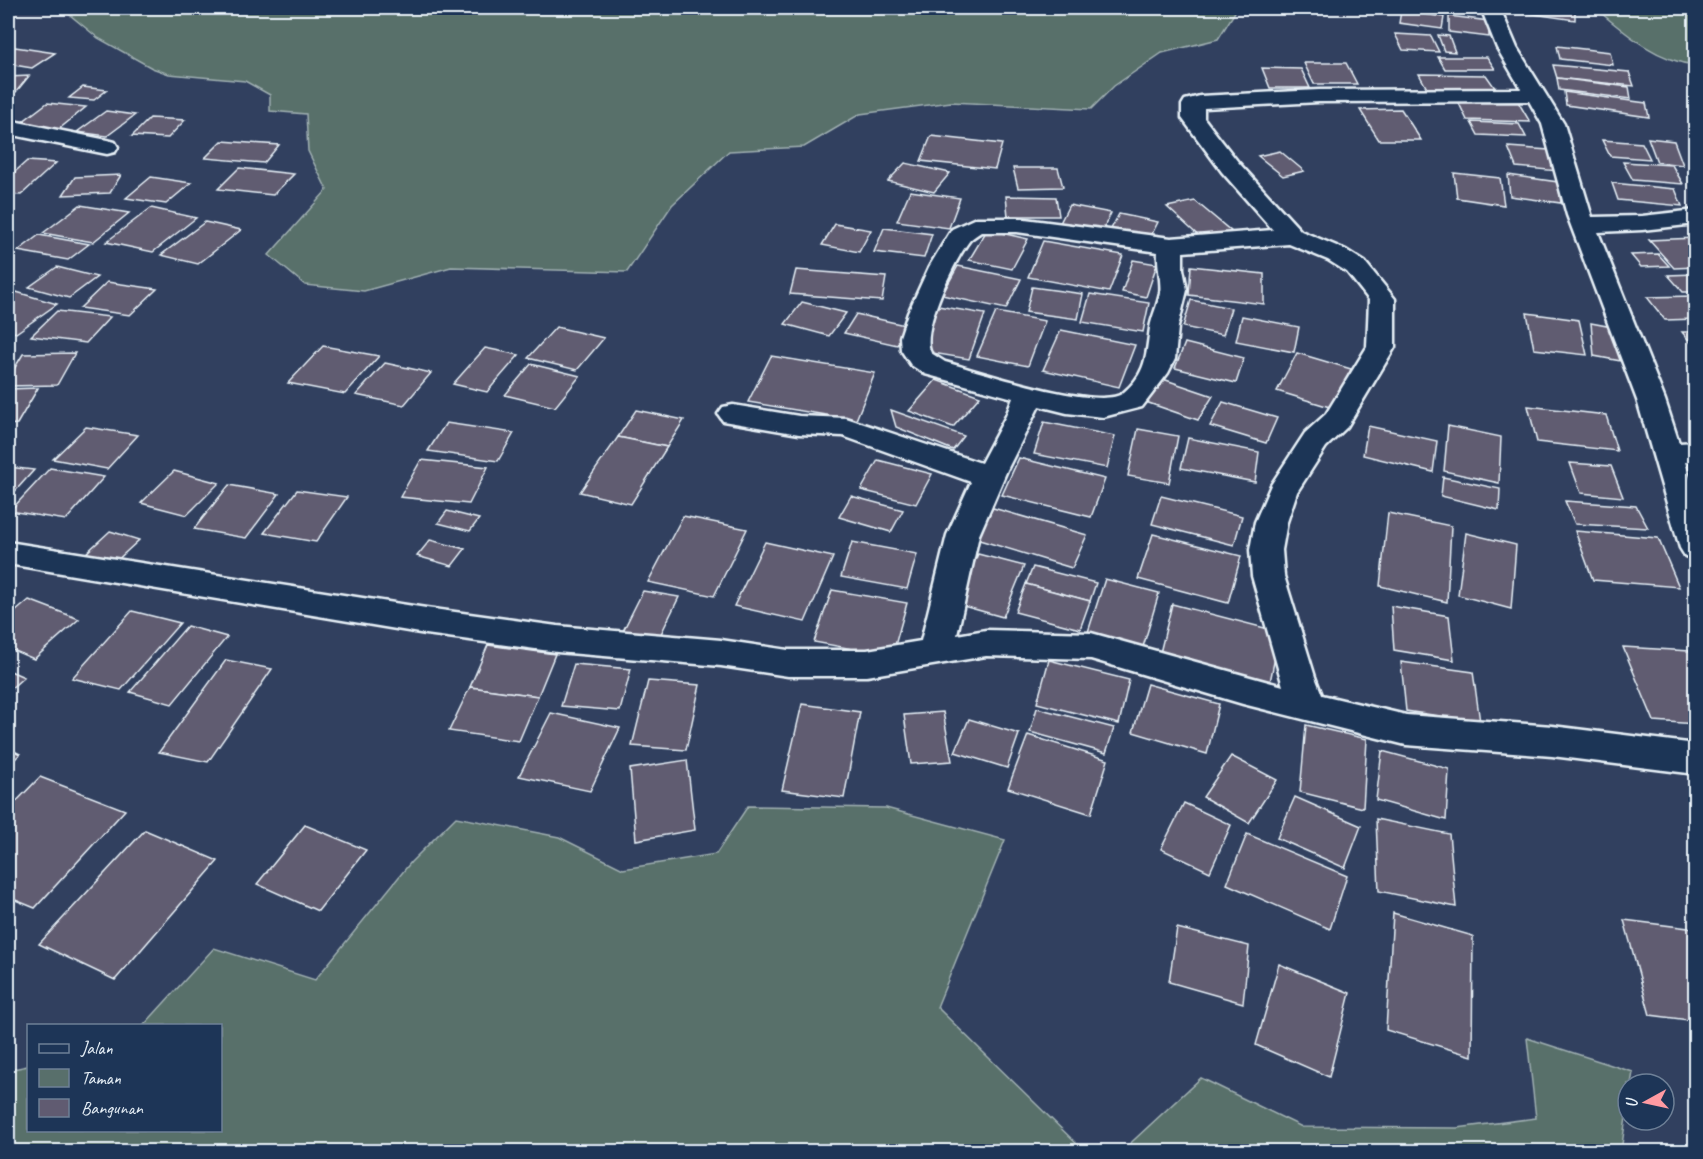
<svg xmlns="http://www.w3.org/2000/svg" width="1703" height="1159" font-family="Caveat,sans-serif">
  <style>
    .green { fill: #586f6b; stroke: #a0b0b2; stroke-width: 1.5 }
    .building { fill: #605b71; stroke: #e8f1f8; stroke-width: 1.5 }
    .lines { fill: none; stroke-linecap: round; stroke-linejoin: round }
    .minor-casing { stroke: #e8f1f8; stroke-width: 5 }
    .minor { fill: #1d3557; fill-rule: evenodd }
  </style>
  <rect width="100%" height="100%" fill="#31405f"/>
  <filter id="ink" filterUnits="userSpaceOnUse"><feTurbulence type="fractalNoise" baseFrequency=".0167" numOctaves="2"/><feDisplacementMap in="SourceGraphic" scale="12" xChannelSelector="R" yChannelSelector="G"/><feConvolveMatrix kernelMatrix="1 2 1 2 8 2 1 2 1" color-interpolation-filters="sRGB"/></filter>
  <g filter="url(#ink)">
    <g class="green">
      <polygon points="52,8 1230,8 1235,12 1218,39 1162,53 1114,86 1091,109 951,102 860,114 804,147 729,151 672,205 627,272 451,267 364,291 305,285 269,255 327,190 308,151 306,114 270,111 270,95 245,81 169,74 152,68 98,38 65,11"/>
      <path d="M1595,8H1695V65C1656,61 1624,32 1595,8Z"/>
      <polygon points="748,806 886,808 1005,840 937,1007 1084,1151 8,1151 8,1070 28,1066 28,1130 220,1130 220,1026 144,1025 214,948 315,980 411,862 456,817 559,837 623,869 716,854"/>
      <polygon points="1527,1038 1633,1072 1631,1084 1628,1084 1628,1104 1621,1151 1122,1151 1201,1078 1302,1127 1457,1128 1536,1118"/>
    </g>
    <g class="building">
      <polygon points="1528,8 1575,8 1575,20 1527,13"/>
      <polygon points="1401,11 1444,17 1442,29 1399,23"/>
      <polygon points="1449,16 1489,21 1489,37 1449,32"/>
      <polygon points="1395,34 1431,36 1439,52 1403,50"/>
      <polygon points="1438,35 1449,36 1455,52 1444,51"/>
      <polygon points="1557,46 1610,52 1613,65 1560,59"/>
      <polygon points="15,47 55,53 32,68 8,64 8,52"/>
      <polygon points="1438,57 1487,57 1495,69 1445,69"/>
      <polygon points="1304,63 1346,63 1357,84 1314,84"/>
      <polygon points="1553,65 1629,72 1634,86 1557,78"/>
      <polygon points="1262,68 1301,69 1310,88 1270,88"/>
      <polygon points="1419,74 1486,75 1498,92 1429,92"/>
      <polygon points="29,76 16,92 8,92 8,77"/>
      <polygon points="1557,78 1629,87 1631,99 1559,90"/>
      <polygon points="83,87 107,90 94,100 69,98"/>
      <polygon points="1564,92 1646,103 1649,117 1566,105"/>
      <polygon points="1456,97 1517,100 1530,122 1467,120"/>
      <polygon points="47,103 86,107 59,129 18,125"/>
      <polygon points="1401,109 1421,140 1379,140 1360,110"/>
      <polygon points="106,111 135,115 107,136 77,132"/>
      <polygon points="150,118 185,120 168,138 132,136"/>
      <polygon points="1471,122 1519,124 1526,137 1478,135"/>
      <polygon points="931,136 1002,144 995,169 921,161"/>
      <polygon points="1648,138 1674,141 1683,165 1657,162"/>
      <polygon points="1602,140 1642,143 1650,159 1610,156"/>
      <polygon points="222,141 279,145 264,163 205,158"/>
      <polygon points="1508,147 1549,150 1558,171 1516,167"/>
      <polygon points="1280,151 1304,171 1283,176 1258,156"/>
      <polygon points="27,161 56,163 21,195 8,194 8,178"/>
      <polygon points="1623,162 1672,165 1683,184 1633,180"/>
      <polygon points="905,163 950,173 934,192 888,181"/>
      <polygon points="239,168 294,174 273,195 218,189"/>
      <polygon points="1013,168 1058,168 1063,187 1018,188"/>
      <polygon points="1454,173 1500,178 1504,205 1457,198"/>
      <polygon points="121,175 110,193 63,195 75,177"/>
      <polygon points="1508,175 1558,182 1561,203 1510,196"/>
      <polygon points="151,177 191,183 166,204 126,198"/>
      <polygon points="1612,183 1675,189 1682,206 1618,200"/>
      <polygon points="910,191 960,198 949,228 897,221"/>
      <polygon points="1006,196 1056,197 1059,216 1008,216"/>
      <polygon points="1195,201 1232,232 1203,240 1167,207"/>
      <polygon points="80,205 129,213 93,242 43,233"/>
      <polygon points="1069,205 1111,213 1101,233 1059,225"/>
      <polygon points="151,208 196,218 153,252 106,242"/>
      <polygon points="1119,214 1158,222 1150,238 1111,229"/>
      <polygon points="205,222 241,230 198,264 161,255"/>
      <polygon points="835,224 871,230 859,252 822,245"/>
      <polygon points="884,228 932,234 924,258 874,252"/>
      <polygon points="987,230 1028,239 1012,269 969,260"/>
      <polygon points="39,235 89,244 68,260 18,251"/>
      <polygon points="1696,238 1696,267 1674,268 1649,240"/>
      <polygon points="1043,241 1123,255 1109,292 1028,277"/>
      <polygon points="1658,254 1669,266 1641,267 1631,255"/>
      <polygon points="1133,260 1157,264 1146,297 1122,292"/>
      <polygon points="958,266 1021,279 1006,309 942,295"/>
      <polygon points="1191,266 1264,274 1264,304 1189,295"/>
      <polygon points="57,267 97,277 69,298 29,287"/>
      <polygon points="796,270 886,277 882,301 790,294"/>
      <polygon points="1696,274 1696,292 1683,292 1668,275"/>
      <polygon points="107,282 157,289 130,315 80,308"/>
      <polygon points="1032,287 1083,294 1078,319 1026,312"/>
      <polygon points="13,291 57,304 16,333 8,330 8,295"/>
      <polygon points="1090,294 1149,303 1143,332 1082,322"/>
      <polygon points="1694,296 1696,319 1665,320 1647,297"/>
      <polygon points="1191,300 1231,308 1223,335 1183,327"/>
      <polygon points="802,302 846,313 829,336 785,324"/>
      <polygon points="938,306 985,314 969,359 920,351"/>
      <polygon points="57,311 110,317 86,343 31,336"/>
      <polygon points="996,312 1045,321 1028,366 977,356"/>
      <polygon points="1527,313 1579,320 1587,355 1534,349"/>
      <polygon points="856,314 909,326 897,345 844,333"/>
      <polygon points="1242,316 1299,327 1294,352 1236,341"/>
      <polygon points="1591,323 1617,328 1621,361 1594,356"/>
      <polygon points="556,327 604,338 577,370 528,358"/>
      <polygon points="1061,330 1135,345 1119,387 1043,370"/>
      <polygon points="1682,332 1696,332 1696,349"/>
      <polygon points="1185,343 1244,358 1236,383 1175,368"/>
      <polygon points="323,346 379,356 345,394 288,383"/>
      <polygon points="485,348 519,355 487,392 453,384"/>
      <polygon points="75,353 57,385 8,386 8,379 23,354"/>
      <polygon points="1297,353 1351,369 1333,408 1277,391"/>
      <polygon points="771,356 875,373 856,420 748,402"/>
      <polygon points="385,363 431,373 404,405 356,395"/>
      <polygon points="531,364 580,376 555,407 505,395"/>
      <polygon points="1160,378 1213,396 1198,420 1143,401"/>
      <polygon points="936,380 980,396 953,427 909,411"/>
      <polygon points="38,388 17,424 8,425 8,389"/>
      <polygon points="1223,402 1277,418 1266,443 1210,426"/>
      <polygon points="1528,406 1606,415 1617,451 1537,442"/>
      <polygon points="636,410 684,420 667,447 618,437"/>
      <polygon points="891,410 964,436 953,450 896,427"/>
      <polygon points="1044,422 1115,436 1107,468 1034,454"/>
      <polygon points="446,423 514,433 498,461 428,451"/>
      <polygon points="1368,426 1437,441 1433,472 1363,455"/>
      <polygon points="1448,426 1501,437 1499,483 1444,471"/>
      <polygon points="86,427 138,435 107,469 53,459"/>
      <polygon points="1138,429 1178,436 1169,483 1128,476"/>
      <polygon points="618,437 667,447 631,504 580,492"/>
      <polygon points="1188,438 1259,452 1255,482 1181,468"/>
      <polygon points="1019,458 1105,479 1091,517 1002,495"/>
      <polygon points="421,460 488,467 469,504 400,497"/>
      <polygon points="878,460 932,474 916,504 861,490"/>
      <polygon points="1570,463 1611,466 1623,497 1581,493"/>
      <polygon points="8,467 34,470 8,499"/>
      <polygon points="50,468 104,477 66,520 10,511"/>
      <polygon points="174,471 219,483 187,515 141,503"/>
      <polygon points="1443,477 1500,489 1499,510 1441,496"/>
      <polygon points="229,485 279,494 246,538 194,529"/>
      <polygon points="297,490 347,497 316,542 264,533"/>
      <polygon points="851,496 903,510 891,532 839,517"/>
      <polygon points="1161,496 1242,516 1234,545 1152,524"/>
      <polygon points="1565,501 1636,506 1648,528 1575,524"/>
      <polygon points="993,508 1087,535 1072,568 976,539"/>
      <polygon points="447,511 479,519 470,531 438,523"/>
      <polygon points="1388,513 1451,526 1447,602 1380,586"/>
      <polygon points="683,516 747,529 714,596 648,582"/>
      <polygon points="110,531 139,540 113,564 84,555"/>
      <polygon points="1575,531 1658,538 1679,587 1593,580"/>
      <polygon points="1466,533 1516,545 1511,609 1458,595"/>
      <polygon points="1153,534 1241,556 1228,603 1138,579"/>
      <polygon points="430,540 465,549 452,566 417,556"/>
      <polygon points="765,542 833,557 805,622 734,606"/>
      <polygon points="852,542 917,554 907,589 841,577"/>
      <polygon points="978,554 1024,566 1003,617 956,604"/>
      <polygon points="1033,567 1096,583 1090,601 1026,584"/>
      <polygon points="1105,579 1159,593 1143,647 1088,632"/>
      <polygon points="1026,584 1090,601 1080,629 1015,612"/>
      <polygon points="832,590 907,603 892,656 814,642"/>
      <polygon points="643,591 679,597 658,640 622,633"/>
      <polygon points="29,600 79,619 34,659 8,648 8,618"/>
      <polygon points="1172,604 1280,632 1270,682 1160,653"/>
      <polygon points="1391,606 1449,616 1454,660 1394,650"/>
      <polygon points="132,611 180,623 121,690 72,678"/>
      <polygon points="187,626 227,637 172,704 130,692"/>
      <polygon points="488,645 555,654 538,696 470,687"/>
      <polygon points="1623,647 1690,651 1696,664 1696,724 1654,721"/>
      <polygon points="226,660 272,669 208,762 159,752"/>
      <polygon points="1049,660 1129,680 1119,724 1037,703"/>
      <polygon points="1401,662 1473,672 1480,722 1406,711"/>
      <polygon points="574,664 631,669 620,711 561,706"/>
      <polygon points="8,670 24,677 8,691"/>
      <polygon points="648,681 700,685 686,750 632,746"/>
      <polygon points="1147,684 1219,704 1207,754 1133,732"/>
      <polygon points="470,687 538,696 519,741 449,731"/>
      <polygon points="802,704 860,712 844,798 782,790"/>
      <polygon points="1037,708 1114,728 1106,753 1030,732"/>
      <polygon points="943,712 952,761 911,764 904,715"/>
      <polygon points="551,713 620,728 590,791 519,776"/>
      <polygon points="969,719 1019,734 1007,768 955,752"/>
      <polygon points="1306,725 1367,739 1363,808 1300,792"/>
      <polygon points="1028,735 1108,760 1091,814 1008,788"/>
      <polygon points="8,748 20,754 8,766"/>
      <polygon points="1382,751 1449,769 1446,820 1376,800"/>
      <polygon points="1231,756 1277,780 1249,823 1203,797"/>
      <polygon points="687,760 695,830 636,840 630,769"/>
      <polygon points="40,777 125,810 35,908 8,897 8,810"/>
      <polygon points="1295,797 1361,826 1345,868 1277,838"/>
      <polygon points="1184,803 1231,825 1210,872 1161,849"/>
      <polygon points="1376,819 1449,834 1456,907 1379,891"/>
      <polygon points="305,825 366,850 318,911 257,884"/>
      <polygon points="145,830 218,861 115,980 39,944"/>
      <polygon points="1247,834 1347,876 1330,929 1227,884"/>
      <polygon points="1393,913 1473,936 1472,1056 1386,1030"/>
      <polygon points="1624,920 1696,929 1696,1021 1650,1015"/>
      <polygon points="1177,928 1249,946 1243,1003 1169,982"/>
      <polygon points="1279,964 1350,993 1329,1077 1256,1045"/>
    </g>
    <g class="lines">
      <defs>
        <g id="minor">
          <path d="M1481,8H1500L1517,48L1564,124L1592,217L1642,216L1696,210V224L1642,230L1598,232L1665,400L1679,443L1696,442V462H1685L1696,495V559L1685,556L1680,548L1637,400L1567,215L1542,124L1529,101L1319,102L1204,108V118L1213,130L1238,162L1301,231L1346,250L1365,262L1395,299V347L1347,427L1326,447L1297,492L1287,522L1282,550L1284,576L1315,677L1322,695L1406,715L1552,726L1696,744V774L1552,756L1406,745L1243,704L1091,659L986,656L867,676H788L721,666L557,652L426,634L8,564V542L426,608L557,626L721,640L788,650H867L921,641L947,535L971,482L843,436L799,434L723,421L718,414L723,407L733,405L799,416L846,418L981,463L1006,416L1013,398L925,374L911,365L901,350L900,337L908,313L929,267L952,229L976,218H1017L1171,238L1273,230L1222,172L1182,118V105L1185,100L1200,96L1319,90L1521,89L1497,48ZM981,232H1017L1158,252C1157,264 1162,284 1160,293C1158,305 1152,316 1150,328C1146,356 1147,373 1123,393C1101,412 975,370 945,362L931,353C919,332 955,259 970,240C973,237 977,235 981,232ZM1289,244L1328,260L1347,272L1369,300L1367,347L1326,414L1305,433L1271,485L1255,522L1250,550L1252,576L1283,686L1091,633L986,630L957,635L979,535L1007,470L1039,406L1067,413L1103,417L1142,407L1168,373L1175,359L1178,327L1187,290L1183,269V252Z"/>
          <polygon points="8,120 107,140 115,142 118,147 115,152 107,154 8,134"/>
        </g>
      </defs>
      <use href="#minor" class="minor-casing"/>
      <use href="#minor" class="minor"/>
    </g>
  </g>
  <rect width="1703" height="1159" fill="none" stroke="#1d3557" stroke-width="30"/>
  <rect x="15" y="15" width="1673" height="1129" fill="none" stroke="#e8f1f8" stroke-width="2" filter="url(#ink)"/>
  <rect x="27" y="1024" width="195" height="108" fill="#1d3557" stroke="#6e8097" stroke-width="1.5"/>
  <rect x="39" y="1044" width="30" height="9" fill="#1d3557" stroke="#6e8097" stroke-width="1.5"/>
  <text x="81" y="1054" font-size="18" fill="#e8f1f8">Jalan</text>
  <rect x="39" y="1069" width="30" height="18" fill="#586f6b" stroke="#6e8097" stroke-width="1.5"/>
  <text x="81" y="1084" font-size="18" fill="#e8f1f8">Taman</text>
  <rect x="39" y="1099" width="30" height="18" fill="#605b71" stroke="#6e8097" stroke-width="1.5"/>
  <text x="81" y="1114" font-size="18" fill="#e8f1f8">Bangunan</text>
  <g transform="translate(1646 1102) rotate(262)"><circle r="28" fill="#1d3557" stroke="#6e8097" stroke-width="1.5"/>
  <path d="M0-4.5L10 22L0 15L-10 22Z" fill="#ff9aa2"/>
  <text y="-9" font-size="16" font-weight="bold" text-anchor="middle" fill="#e8f1f8">U</text>
  </g>
</svg>
